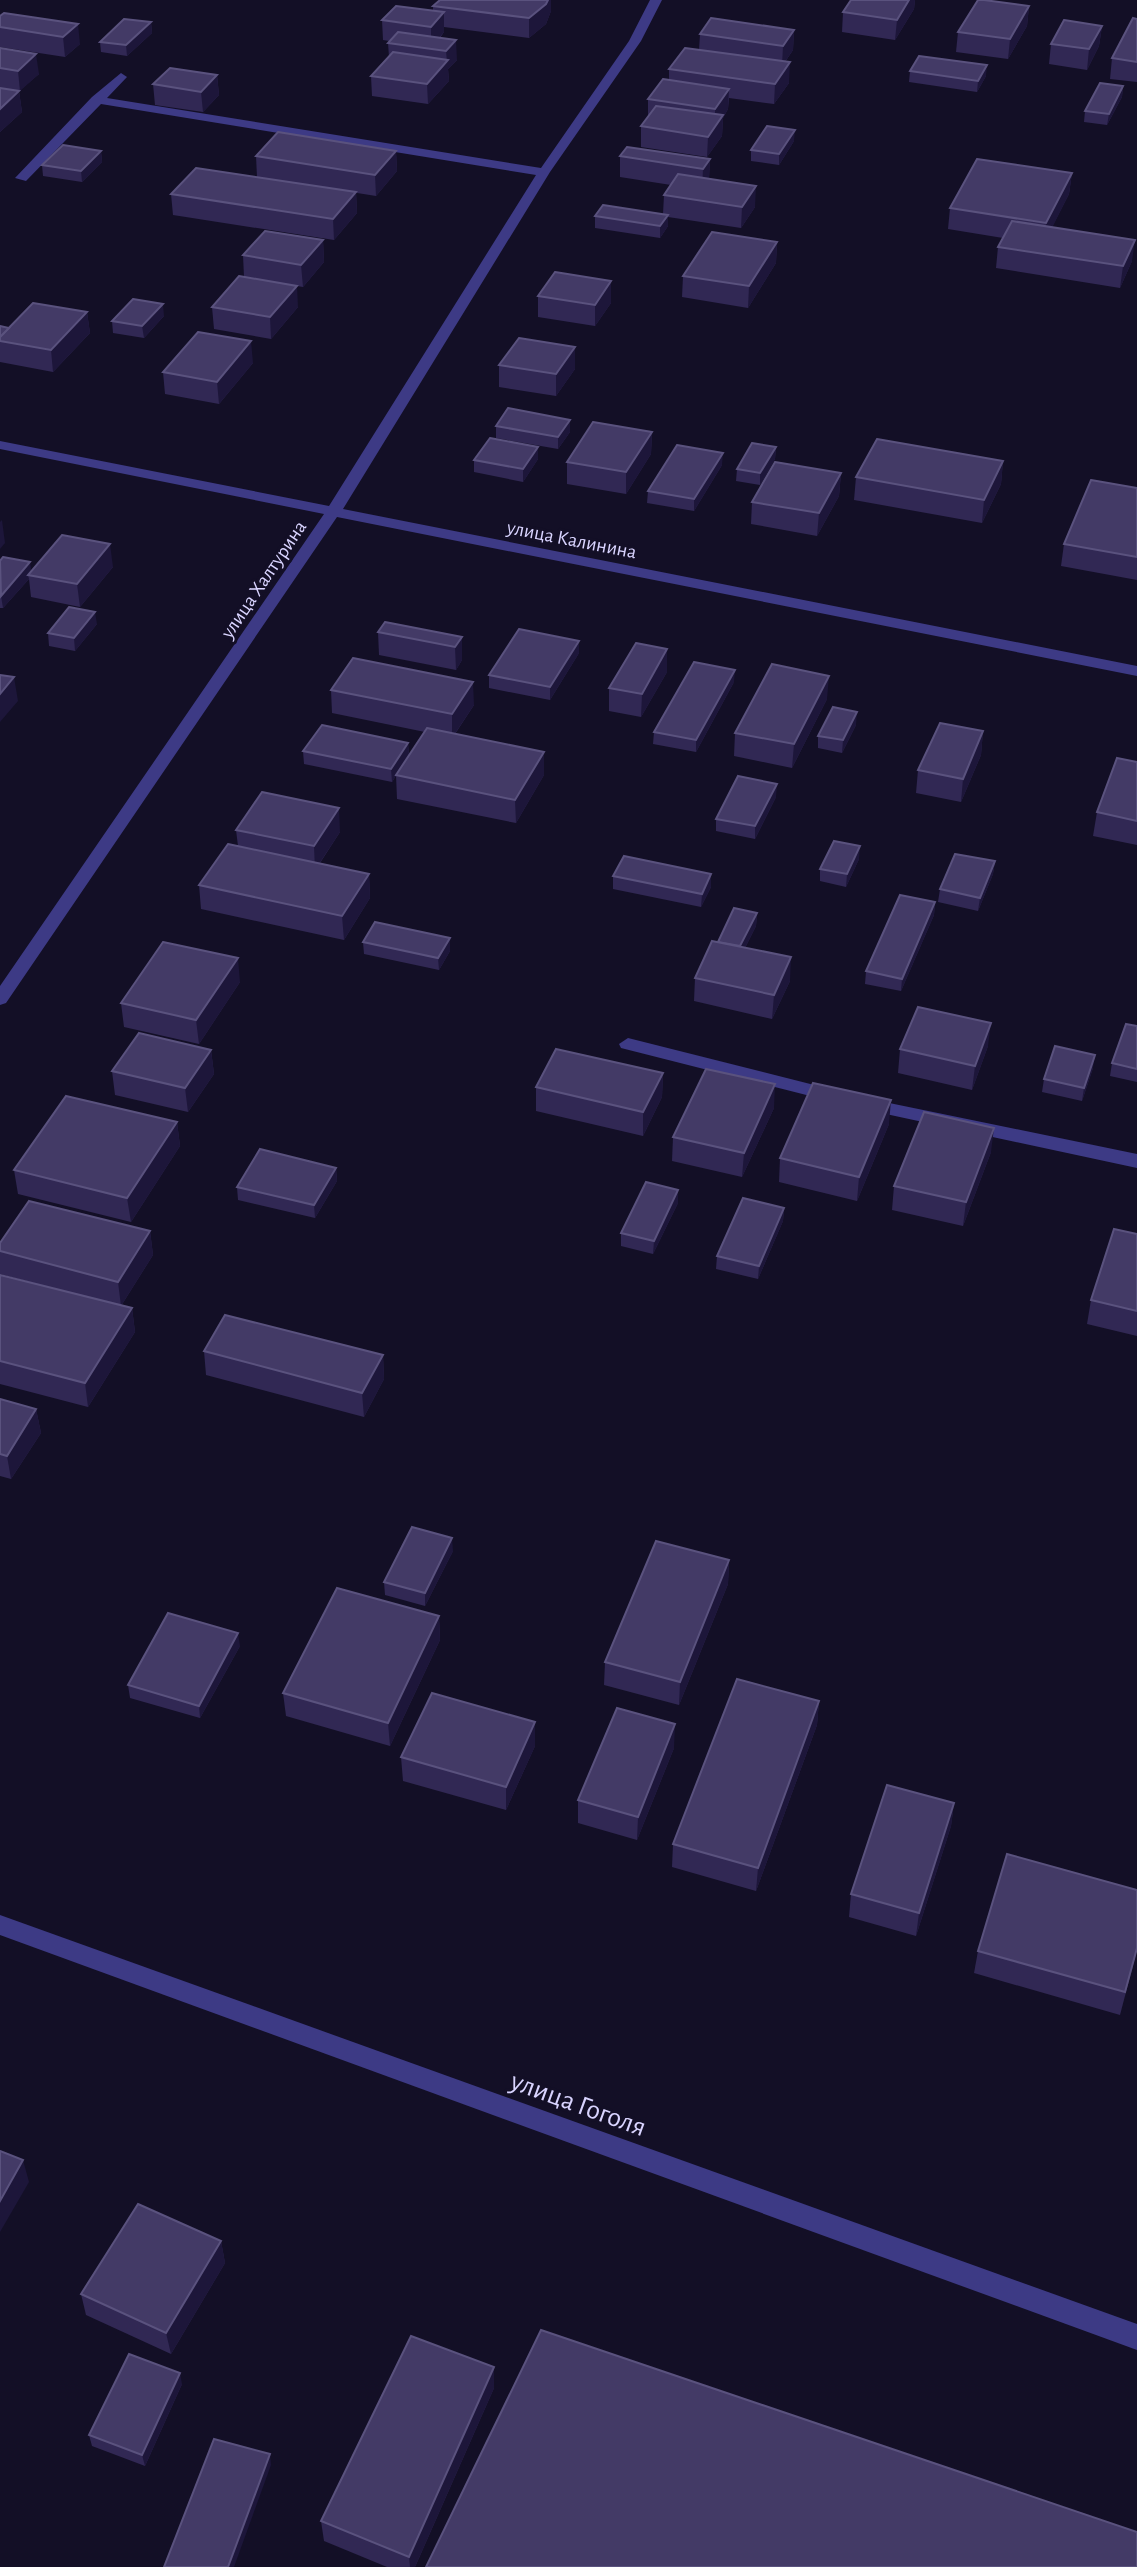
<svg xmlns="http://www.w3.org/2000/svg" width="1137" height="2567" font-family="'Alegreya Sans',sans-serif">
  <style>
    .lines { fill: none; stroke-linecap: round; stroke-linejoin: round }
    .minor { fill: #3d3a85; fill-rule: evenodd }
    .wall { fill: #312854 }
    .shaded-wall { fill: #1d163a }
    .building { fill: #433a66; stroke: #5a527e; stroke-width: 2 }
    .labels { text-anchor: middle; stroke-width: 6; stroke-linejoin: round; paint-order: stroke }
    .far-street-label { font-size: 20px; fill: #d9d4ff; stroke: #130f26 }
    .near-street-label { font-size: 28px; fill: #d9d4ff; stroke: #130f26 }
  </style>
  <rect width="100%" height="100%" fill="#130f26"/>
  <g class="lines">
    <g class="minor">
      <polygon points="650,0 662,0 641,41 550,172 343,509 1137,666 1137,676 337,517 6,1003 0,1005 0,986 324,514 0,449 0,441 329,506 536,175 101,104 26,181 15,178 92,97 121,73 127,77 107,98 541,168 629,41"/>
      <polygon points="628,1038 834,1090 843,1096 834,1102 621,1048 619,1044"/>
      <polygon points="865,1098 1137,1154 1137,1168 858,1108 856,1104"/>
      <polygon points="0,1915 1137,2324 1137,2350 0,1935"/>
    </g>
  </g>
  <g class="wall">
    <polygon points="440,0 551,0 551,11 546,24 529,38 444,27 444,32 440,38 457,60 448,69 449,81 428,104 372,96 371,76 389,57 388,43 389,41 383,40 382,20 433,11 433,6"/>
    <polygon points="851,0 915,0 914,9 895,40 842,32 843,12"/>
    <polygon points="1029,6 1027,26 1008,59 956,52 958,32"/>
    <polygon points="4,13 80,44 65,57 0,47 0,16"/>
    <polygon points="1137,19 1137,82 1110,79 1112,58"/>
    <polygon points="151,22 152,33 127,56 101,52 100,42"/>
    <polygon points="1102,26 1099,46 1087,70 1049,64 1051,44"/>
    <polygon points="794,30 793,50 785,62 789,83 774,104 729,98 728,109 723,118 722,136 707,157 641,147 641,126 648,117 648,99 669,80 669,69 699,50 700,34"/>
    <polygon points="0,48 39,74 19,91 22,112 0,132"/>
    <polygon points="910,71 986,76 977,92 909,82"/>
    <polygon points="217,75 219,95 203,112 155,105 153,84"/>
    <polygon points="1123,86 1122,97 1107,125 1084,122 1085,111"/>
    <polygon points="794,141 779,165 751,161 751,150"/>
    <polygon points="101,151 102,162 82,182 43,176 42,165"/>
    <polygon points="396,151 397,171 376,196 257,177 256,156"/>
    <polygon points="620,156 710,159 709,178 755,207 741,228 668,217 668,226 660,238 595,228 595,216 663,214 664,195 671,185 620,177"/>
    <polygon points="1072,173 1069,194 1052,227 1132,261 1120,288 996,268 998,247 1003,238 948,229 950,208"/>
    <polygon points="356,192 357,213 334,240 173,215 171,194"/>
    <polygon points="323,240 324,262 303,287 244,277 243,255"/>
    <polygon points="777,242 776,263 748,308 682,297 683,276"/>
    <polygon points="538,296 611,303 595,326 538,317"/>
    <polygon points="212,307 298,307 271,339 214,329"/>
    <polygon points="87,312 90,333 53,372 0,362 0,327 9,328"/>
    <polygon points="164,316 144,338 113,333 112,321"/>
    <polygon points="575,347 575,369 556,396 499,387 499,365"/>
    <polygon points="253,363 219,404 165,394 163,372"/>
    <polygon points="496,426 570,432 558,449 496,438"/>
    <polygon points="652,432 651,454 626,494 567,484 567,462"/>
    <polygon points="776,447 775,459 760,485 736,481 737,469"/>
    <polygon points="538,459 523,482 474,472 474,460"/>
    <polygon points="1003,461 1001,484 982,523 854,500 856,477"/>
    <polygon points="722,465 694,511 647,503 648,491"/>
    <polygon points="841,473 839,496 817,536 751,524 752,502"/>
    <polygon points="1137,488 1137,580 1061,566 1064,544"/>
    <polygon points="0,561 32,571 113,567 80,607 31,597 29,579 3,608 0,608"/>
    <polygon points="97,624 75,651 49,646 48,633"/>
    <polygon points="378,632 462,637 462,660 456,670 379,655"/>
    <polygon points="579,653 550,700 489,688 489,675"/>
    <polygon points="667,672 641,717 609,711 609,688"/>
    <polygon points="734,682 696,752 653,744 654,732"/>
    <polygon points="331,690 474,705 455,734 544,775 516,823 397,799 396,775 425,732 332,713"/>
    <polygon points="827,699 792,768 734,756 735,733"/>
    <polygon points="856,725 842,753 818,748 818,736"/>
    <polygon points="983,731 981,755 961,802 916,793 918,770"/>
    <polygon points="408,743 409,755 392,782 304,764 303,751"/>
    <polygon points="1137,762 1137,845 1093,836 1097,812"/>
    <polygon points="776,797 755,839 716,831 716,819"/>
    <polygon points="236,830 340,832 320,863 369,874 370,898 344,940 201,909 199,885 238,846"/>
    <polygon points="859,859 846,887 820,881 820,869"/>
    <polygon points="995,861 993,874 978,911 938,902 940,889"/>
    <polygon points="711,874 711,887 701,907 613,889 613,876"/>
    <polygon points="935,902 934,915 901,991 865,984 866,971"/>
    <polygon points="757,913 756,926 745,948 790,981 772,1019 694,1001 695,978 718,942"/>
    <polygon points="450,938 450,951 439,970 364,954 363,942"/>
    <polygon points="240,982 199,1044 124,1027 121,1003"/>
    <polygon points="1137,1026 1137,1082 1110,1076 1112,1063"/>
    <polygon points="988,1046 972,1090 898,1073 900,1049"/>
    <polygon points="211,1050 214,1074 188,1112 115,1095 112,1071"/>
    <polygon points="1093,1068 1082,1101 1042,1092 1044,1079"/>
    <polygon points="663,1073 662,1097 643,1136 536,1111 536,1087"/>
    <polygon points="774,1108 742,1177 672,1161 673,1137"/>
    <polygon points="177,1122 180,1146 131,1222 18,1194 14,1170"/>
    <polygon points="889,1124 857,1201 779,1182 780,1158"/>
    <polygon points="991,1152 963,1226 892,1210 894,1186"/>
    <polygon points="336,1168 337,1181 315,1218 238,1200 237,1187"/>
    <polygon points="678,1203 653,1254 621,1246 621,1233"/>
    <polygon points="784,1208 783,1221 758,1279 716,1269 717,1256"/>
    <polygon points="150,1231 153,1255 121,1306 132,1308 135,1332 88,1407 0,1384 0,1275 86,1297 0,1274 0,1243"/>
    <polygon points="1137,1234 1137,1336 1087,1324 1091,1300"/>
    <polygon points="204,1351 383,1355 384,1379 364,1417 206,1375"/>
    <polygon points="0,1399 36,1409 41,1433 11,1479 0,1476"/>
    <polygon points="453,1551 425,1606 385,1595 384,1582"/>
    <polygon points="729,1560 728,1584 679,1705 604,1685 605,1662"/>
    <polygon points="439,1616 440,1640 390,1746 286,1716 283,1693"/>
    <polygon points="240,1646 200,1718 130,1698 128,1685"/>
    <polygon points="819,1701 817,1725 756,1891 672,1867 673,1844"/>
    <polygon points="535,1746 506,1810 403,1781 401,1757"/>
    <polygon points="674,1748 637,1840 578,1823 578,1800"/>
    <polygon points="954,1803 951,1826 916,1936 849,1917 851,1894"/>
    <polygon points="1137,1950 1120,2015 974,1973 978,1951"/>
    <polygon points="221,2241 225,2263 171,2354 86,2315 81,2294"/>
    <polygon points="494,2367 494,2388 415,2567 387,2567 324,2541 321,2521"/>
    <polygon points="182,2384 145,2466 92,2446 89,2435"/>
  </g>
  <g class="shaded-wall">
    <polygon points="548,0 551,0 551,11 546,24 529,38 529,18"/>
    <polygon points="909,0 915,0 914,9 895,40 897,20"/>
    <polygon points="1029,6 1027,26 1008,59 1010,39"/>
    <polygon points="444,12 444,32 431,47 431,27"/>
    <polygon points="151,22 152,33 127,56 126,45"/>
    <polygon points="78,24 80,44 65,57 63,37"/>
    <polygon points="1102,26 1099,46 1087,70 1089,49"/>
    <polygon points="794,30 793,50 782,66 783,46"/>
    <polygon points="456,40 457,60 448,69 449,81 428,104 427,84 447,62 446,51"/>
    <polygon points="36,54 39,74 20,91 18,71"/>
    <polygon points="790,62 789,83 774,104 775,84"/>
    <polygon points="987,65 986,76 977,92 978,81"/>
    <polygon points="217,75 219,95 203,112 201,92"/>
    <polygon points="1123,86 1122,97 1107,125 1109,114"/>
    <polygon points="729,89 728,109 723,118 722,136 707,157 708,137 715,127 715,109"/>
    <polygon points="19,91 22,112 0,132 0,109"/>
    <polygon points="795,130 794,141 779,165 779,154"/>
    <polygon points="101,151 102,162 82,182 81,171"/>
    <polygon points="396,151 397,171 376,196 375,175"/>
    <polygon points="710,159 709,180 702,190 703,169"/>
    <polygon points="1072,173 1069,194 1044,244 1046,223"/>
    <polygon points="756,186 755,207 741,228 742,207"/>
    <polygon points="356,192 357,213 334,240 333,219"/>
    <polygon points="668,215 668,226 660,238 660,226"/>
    <polygon points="323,240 324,262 303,287 301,265"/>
    <polygon points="1135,240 1132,261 1120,288 1123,266"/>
    <polygon points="777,242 776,263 748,308 749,286"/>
    <polygon points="611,281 611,303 595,326 595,305"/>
    <polygon points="297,286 298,307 271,339 270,317"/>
    <polygon points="163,304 164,316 144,338 142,326"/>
    <polygon points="87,312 90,333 53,372 51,350"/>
    <polygon points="251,341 253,363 219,404 217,382"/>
    <polygon points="575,347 575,369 556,396 556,374"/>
    <polygon points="570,420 570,432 558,449 558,437"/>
    <polygon points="652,432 651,454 626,494 626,472"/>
    <polygon points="538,447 538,459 523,482 523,469"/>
    <polygon points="776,447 775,459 760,485 760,473"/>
    <polygon points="723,453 722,465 694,511 694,499"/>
    <polygon points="1003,461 1001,484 982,523 984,500"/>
    <polygon points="841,473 839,496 817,536 819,513"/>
    <polygon points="2,520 5,543 0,549 0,522"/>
    <polygon points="110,544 113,567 80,607 77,584"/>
    <polygon points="30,562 32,575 28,575 29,579 3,608 1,596"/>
    <polygon points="95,612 97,624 75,651 74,638"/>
    <polygon points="462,637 462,660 456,670 455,647"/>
    <polygon points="579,641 579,653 550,700 550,687"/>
    <polygon points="667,649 667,672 641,717 642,694"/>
    <polygon points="735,670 734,682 696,752 696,740"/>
    <polygon points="829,676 827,699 792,768 794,744"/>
    <polygon points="14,677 18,701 0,722 0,694"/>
    <polygon points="473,682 474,705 452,738 452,714"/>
    <polygon points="857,712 856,725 842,753 843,740"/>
    <polygon points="983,731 981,755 961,802 963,779"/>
    <polygon points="408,743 409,755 392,782 391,769"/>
    <polygon points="544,752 544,775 516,823 515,800"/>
    <polygon points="777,784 776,797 755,839 755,826"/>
    <polygon points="339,808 340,832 315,870 314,846"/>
    <polygon points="860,846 859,859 846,887 847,874"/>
    <polygon points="995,861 993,874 978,911 980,898"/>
    <polygon points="369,874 370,898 344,940 342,916"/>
    <polygon points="711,874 711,887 701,907 702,894"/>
    <polygon points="935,902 934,915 901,991 902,979"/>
    <polygon points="757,913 756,926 739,960 740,947"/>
    <polygon points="450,938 450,951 439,970 438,958"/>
    <polygon points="791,957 790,981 772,1019 774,995"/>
    <polygon points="238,958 240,982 199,1044 196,1020"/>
    <polygon points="991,1023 988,1046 972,1090 975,1066"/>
    <polygon points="211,1050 214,1074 188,1112 185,1088"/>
    <polygon points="1095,1055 1093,1068 1082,1101 1084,1088"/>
    <polygon points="663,1073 662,1097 643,1136 643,1112"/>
    <polygon points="775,1084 774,1108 742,1177 744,1153"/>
    <polygon points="891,1100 889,1124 857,1201 859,1177"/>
    <polygon points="177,1122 180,1146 131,1222 127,1198"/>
    <polygon points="994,1128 991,1152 963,1226 966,1202"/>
    <polygon points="336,1168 337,1181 315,1218 314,1205"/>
    <polygon points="678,1190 678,1203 653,1254 654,1241"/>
    <polygon points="784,1208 783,1221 758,1279 759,1266"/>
    <polygon points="150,1231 153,1255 121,1306 118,1282"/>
    <polygon points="132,1308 135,1332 88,1407 85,1383"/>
    <polygon points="383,1355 384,1379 364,1417 362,1393"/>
    <polygon points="36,1409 41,1433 11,1479 7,1456"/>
    <polygon points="452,1538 453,1551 425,1606 425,1593"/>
    <polygon points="729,1560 728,1584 679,1705 680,1682"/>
    <polygon points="439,1616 440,1640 390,1746 388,1723"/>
    <polygon points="238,1633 240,1646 200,1718 199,1706"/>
    <polygon points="819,1701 817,1725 756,1891 758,1868"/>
    <polygon points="535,1722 535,1746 506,1810 506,1787"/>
    <polygon points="675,1724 674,1748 637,1840 638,1817"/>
    <polygon points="954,1803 951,1826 916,1936 919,1913"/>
    <polygon points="23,2160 29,2182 0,2232 0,2201"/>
    <polygon points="221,2241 225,2263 171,2354 166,2333"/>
    <polygon points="494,2367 494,2388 415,2567 410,2567 409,2557"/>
    <polygon points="180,2373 182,2384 145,2466 142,2455"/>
    <polygon points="270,2454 271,2465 234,2567 228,2567"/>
  </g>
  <g class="building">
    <polygon points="440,0 548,0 546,4 529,18 433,6"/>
    <polygon points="851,0 909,0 897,20 843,12"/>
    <polygon points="978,0 984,0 1029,6 1010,39 958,32"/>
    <polygon points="396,6 444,12 431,27 382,20"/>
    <polygon points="4,13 78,24 63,37 0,27 0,16"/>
    <polygon points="711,18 794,30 783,46 700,34"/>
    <polygon points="1133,18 1137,19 1137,62 1112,58"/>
    <polygon points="124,19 151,22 126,45 100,42"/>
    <polygon points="1064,20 1102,26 1089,49 1051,44"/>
    <polygon points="398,32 456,40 446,51 388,43"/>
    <polygon points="0,48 36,54 18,71 0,68"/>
    <polygon points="685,48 790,62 775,84 669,69"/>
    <polygon points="393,52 448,60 427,84 371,76"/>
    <polygon points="919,56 987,65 978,81 910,71"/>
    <polygon points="170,68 217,75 201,92 153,84"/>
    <polygon points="663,79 729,89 715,109 648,99"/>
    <polygon points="1100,83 1123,86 1109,114 1085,111"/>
    <polygon points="0,88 19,91 0,109"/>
    <polygon points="656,106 723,115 708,137 641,126"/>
    <polygon points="767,126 795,130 779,154 751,150"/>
    <polygon points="278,132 396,151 375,175 256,156"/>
    <polygon points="63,145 101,151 81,171 42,165"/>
    <polygon points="627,147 710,159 703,169 620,156"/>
    <polygon points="977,159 1072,173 1046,223 950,208"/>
    <polygon points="196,168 356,192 333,219 171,194"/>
    <polygon points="678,174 756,186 742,207 664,195"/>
    <polygon points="603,205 668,215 660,226 595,216"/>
    <polygon points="1012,221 1135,240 1123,266 998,247"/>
    <polygon points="265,231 323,240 301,265 243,255"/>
    <polygon points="712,232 777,242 749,286 683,276"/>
    <polygon points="555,272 611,281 595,305 538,296"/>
    <polygon points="239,276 297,286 270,317 212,307"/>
    <polygon points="133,299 163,304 142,326 112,321"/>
    <polygon points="33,303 87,312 51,350 0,341 0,337"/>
    <polygon points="0,326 9,328 0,337"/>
    <polygon points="198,332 251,341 217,382 163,372"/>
    <polygon points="519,338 575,347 556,374 499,365"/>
    <polygon points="508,408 570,420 558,437 496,426"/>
    <polygon points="593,422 652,432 626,472 567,462"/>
    <polygon points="490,438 538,447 523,469 474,460"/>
    <polygon points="877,439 1003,461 984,500 856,477"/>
    <polygon points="752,443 776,447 760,473 737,469"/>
    <polygon points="677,445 723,453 694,499 648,491"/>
    <polygon points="775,462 841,473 819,513 752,502"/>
    <polygon points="1091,480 1137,488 1137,557 1064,544"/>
    <polygon points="62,535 110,544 77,584 28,575"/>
    <polygon points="3,557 30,562 1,596 0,561"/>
    <polygon points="69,607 95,612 74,638 48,633"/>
    <polygon points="385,622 462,637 455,647 378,632"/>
    <polygon points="519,629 579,641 550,687 489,675"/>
    <polygon points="636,643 667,649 642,694 609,688"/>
    <polygon points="353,658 473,682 452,714 331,690"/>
    <polygon points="694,662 735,670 696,740 654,732"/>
    <polygon points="772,664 829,676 794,744 735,733"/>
    <polygon points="0,675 14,677 0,694"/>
    <polygon points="833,707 857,712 843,740 818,736"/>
    <polygon points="940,723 983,731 963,779 918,770"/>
    <polygon points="322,725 408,743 391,769 303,751"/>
    <polygon points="427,728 544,752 515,800 396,775"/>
    <polygon points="1117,758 1137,762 1137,821 1097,812"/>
    <polygon points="738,776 777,784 755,826 716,819"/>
    <polygon points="262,792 339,808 314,846 236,830"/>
    <polygon points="834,841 860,846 847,874 820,869"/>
    <polygon points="228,844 369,874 342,916 199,885"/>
    <polygon points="955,854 995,861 980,898 940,889"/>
    <polygon points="624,856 711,874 702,894 613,876"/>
    <polygon points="900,895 935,902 902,979 866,971"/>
    <polygon points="734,908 757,913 740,946 718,942"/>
    <polygon points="375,922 450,938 438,958 363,942"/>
    <polygon points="712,941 791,957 774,995 695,978"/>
    <polygon points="163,942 238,958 196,1020 121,1003"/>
    <polygon points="918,1007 991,1023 975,1066 900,1049"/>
    <polygon points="1126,1024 1137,1026 1137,1069 1112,1063"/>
    <polygon points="139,1033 211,1050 185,1088 112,1071"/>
    <polygon points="1055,1046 1095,1055 1084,1088 1044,1079"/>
    <polygon points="556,1049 663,1073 643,1112 536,1087"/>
    <polygon points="706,1069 775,1084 744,1153 673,1137"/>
    <polygon points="813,1083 891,1100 859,1177 780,1158"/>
    <polygon points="66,1096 177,1122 127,1198 14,1170"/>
    <polygon points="924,1112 994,1128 966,1202 894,1186"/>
    <polygon points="260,1149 336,1168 314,1205 237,1187"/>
    <polygon points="646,1182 678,1190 654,1241 621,1233"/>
    <polygon points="743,1198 784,1208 759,1266 717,1256"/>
    <polygon points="29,1201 150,1231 118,1282 0,1251 0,1243"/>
    <polygon points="1114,1229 1137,1234 1137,1311 1091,1300"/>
    <polygon points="0,1275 132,1308 85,1383 0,1361"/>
    <polygon points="225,1315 383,1355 362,1393 204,1351"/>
    <polygon points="0,1399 36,1409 7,1456 0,1454"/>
    <polygon points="412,1527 452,1538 425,1593 384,1582"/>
    <polygon points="656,1541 729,1560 680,1682 605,1662"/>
    <polygon points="337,1588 439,1616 388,1723 283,1693"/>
    <polygon points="168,1613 238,1633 199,1706 128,1685"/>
    <polygon points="737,1679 819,1701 758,1868 673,1844"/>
    <polygon points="432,1693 535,1722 506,1787 401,1757"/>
    <polygon points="617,1708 675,1724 638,1817 578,1800"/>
    <polygon points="887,1785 954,1803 919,1913 851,1894"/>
    <polygon points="1007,1854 1137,1890 1137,1948 1125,1992 978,1951"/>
    <polygon points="0,2151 23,2160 0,2201"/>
    <polygon points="138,2204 221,2241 166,2333 81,2294"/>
    <polygon points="541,2330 1137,2532 1137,2567 426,2567"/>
    <polygon points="411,2336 494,2367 409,2557 321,2521"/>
    <polygon points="129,2354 180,2373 142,2455 89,2435"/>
    <polygon points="214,2439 270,2454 228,2567 164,2567"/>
  </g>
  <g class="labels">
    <g class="far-street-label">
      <text transform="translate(572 539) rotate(11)" y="7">улица Калинина</text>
      <text transform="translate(263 579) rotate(-56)" y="7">улица Халтурина</text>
    </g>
    <g class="near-street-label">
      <text transform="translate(579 2103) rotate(20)" y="10">улица Гоголя</text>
    </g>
  </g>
</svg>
